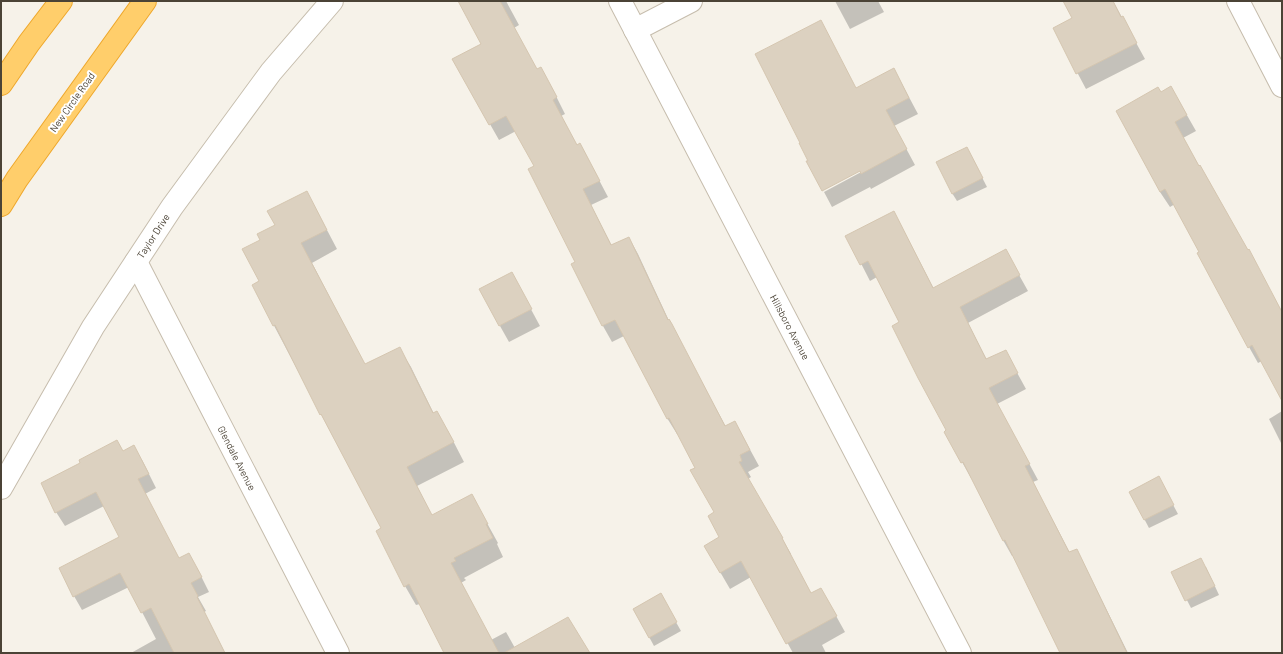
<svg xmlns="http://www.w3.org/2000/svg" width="1283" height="654" font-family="Barlow,sans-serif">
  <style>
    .shadow { fill: #0003 }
    .building { fill: #dcd1c0; stroke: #d5c6b0 }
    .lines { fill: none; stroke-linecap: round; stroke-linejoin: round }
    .minor-casing { stroke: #c6bdad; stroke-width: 24 }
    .highway-casing { stroke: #eea72b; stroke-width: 24 }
    .minor { stroke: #fff; stroke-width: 22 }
    .highway { stroke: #ffce6b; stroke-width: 22 }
    .labels { text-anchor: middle; stroke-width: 4; stroke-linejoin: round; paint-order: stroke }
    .street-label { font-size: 10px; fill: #4b4336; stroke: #fff }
  </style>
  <rect width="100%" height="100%" fill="#f6f2e9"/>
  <g class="shadow">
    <polygon points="459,1 506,1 519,25 514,28 537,70 550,84 565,114 561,116 577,146 580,144 608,197 591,205 612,246 629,238 638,254 671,325 726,427 735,422 759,466 748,472 751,477 748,479 791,554 790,555 811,594 830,605 845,632 822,645 826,653 793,653 751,577 730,589 705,546 720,537 716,513 697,468 678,434 677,434 667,418 624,336 612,342 603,326 572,265 577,263 535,167 516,131 499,140 453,59 482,44"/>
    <polygon points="835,1 878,1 884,12 850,29"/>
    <polygon points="1069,1 1113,1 1145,59 1086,89 1054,29 1073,19"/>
    <polygon points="894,69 918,114 894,126 915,165 871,189 870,187 832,207 824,192 865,170 856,89"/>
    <polygon points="1160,93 1180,103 1196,131 1183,138 1282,312 1282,399 1262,361 1258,363 1249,347 1201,252 1175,204 1170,207 1160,192"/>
    <polygon points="971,156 987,187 957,201 952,193"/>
    <polygon points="317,211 337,249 312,263 365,365 399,348 411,367 434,414 448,431 464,462 417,486 432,516 472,496 498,543 497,544 503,557 464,578 466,580 461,583 491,640 506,632 515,648 588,653 445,653 420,604 416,605 405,586 382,529 253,286 260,282"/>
    <polygon points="894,212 934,289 1014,266 1028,291 968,323 987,360 1014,367 1026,389 997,404 1038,480 1033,482 1070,553 1076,550 1085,566 1128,653 1062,653 1014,555 1012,556 1003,540 972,478 971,478 945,432 948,431 900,323 877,277 870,281 847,236"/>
    <polygon points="520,289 540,326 509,342 500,326"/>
    <polygon points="1282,411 1282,445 1269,419"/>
    <polygon points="123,452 142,460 156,488 145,494 179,559 197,568 209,592 198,597 206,611 204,612 225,653 131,653 156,639 129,587 82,610 74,596 121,537 104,506 65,526 56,512"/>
    <polygon points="1163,486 1178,514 1149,528 1130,492"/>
    <polygon points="1206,567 1219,595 1191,608 1173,573"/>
    <polygon points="660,594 681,631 654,646 634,609"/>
  </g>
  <g class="building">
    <polygon points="458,1 500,1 537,69 541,67 557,97 553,100 577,145 580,143 600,181 583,189 611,245 629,237 668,320 669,319 672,324 725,426 735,421 750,450 740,455 742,461 739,462 783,538 782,538 811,593 821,588 837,616 786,644 741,561 720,573 704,546 719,537 708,516 714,512 690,470 695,468 669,418 667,419 615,320 602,326 571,264 575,262 528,169 534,166 506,116 489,125 452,59 481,44"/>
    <polygon points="1063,1 1113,1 1121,17 1123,16 1137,43 1076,74 1053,28 1072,18"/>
    <polygon points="821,20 856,88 894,68 909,98 886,110 907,149 861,174 860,171 822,191 806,161 808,161 799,143 800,143 755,54"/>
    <polygon points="1171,86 1187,115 1175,122 1199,166 1200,165 1248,250 1249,249 1282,312 1282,401 1252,345 1248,348 1197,253 1199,252 1165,189 1160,192 1116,111 1158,87 1161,92"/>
    <polygon points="967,147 983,178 952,194 936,162"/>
    <polygon points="307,191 327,230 301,243 365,364 400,347 433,413 437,411 454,442 407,467 432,515 472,494 488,524 486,524 493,538 454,558 456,561 451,563 499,653 444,653 409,584 404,587 376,531 381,528 321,414 320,415 275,325 273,326 252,285 259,281 242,249 260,240 257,234 275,225 267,211"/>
    <polygon points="894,211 933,288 1006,249 1020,275 960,307 986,359 1006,350 1018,373 989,388 1030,464 1025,466 1069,552 1077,549 1127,653 1060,653 1005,540 1003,541 963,462 961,463 944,432 946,430 918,378 892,326 899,322 868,261 860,265 845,236"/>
    <polygon points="512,272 532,309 499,326 479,289"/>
    <polygon points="117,440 123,451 134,445 149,474 138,479 179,558 189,553 202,577 191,583 198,596 197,597 225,653 174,653 151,608 141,613 120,573 73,597 59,568 119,537 96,492 55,513 41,483 80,463 79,460"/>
    <polygon points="1159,476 1174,505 1144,520 1129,492"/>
    <polygon points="1201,558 1215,586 1185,601 1171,572"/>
    <polygon points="661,593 677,622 649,638 633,609"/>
    <polygon points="568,617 590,653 504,653"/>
  </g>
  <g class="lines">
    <defs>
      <g id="minor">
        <polyline points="620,1 960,653"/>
        <polyline points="1238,1 1282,86"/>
        <polyline points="635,30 691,1"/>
        <polyline points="136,262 338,653"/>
        <polyline points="1,488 93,327 172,207 271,72 332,1"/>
      </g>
      <g id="highway">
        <polyline points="1,84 29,43 61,1"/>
        <polyline points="1,205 17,179 145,1"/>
      </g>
    </defs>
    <use href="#minor" class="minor-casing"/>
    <use href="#highway" class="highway-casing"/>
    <use href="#minor" class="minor"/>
    <use href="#highway" class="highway"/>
  </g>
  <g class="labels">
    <g class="street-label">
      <text transform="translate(72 102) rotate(-55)" y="4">New Circle Road</text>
      <text transform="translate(153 236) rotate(-57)" y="4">Taylor Drive</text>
      <text transform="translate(790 327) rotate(62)" y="4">Hillsboro Avenue</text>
      <text transform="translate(237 458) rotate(63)" y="4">Glendale Avenue</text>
    </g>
  </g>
  <rect width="1283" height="654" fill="none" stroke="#4b4336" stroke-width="4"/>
</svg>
